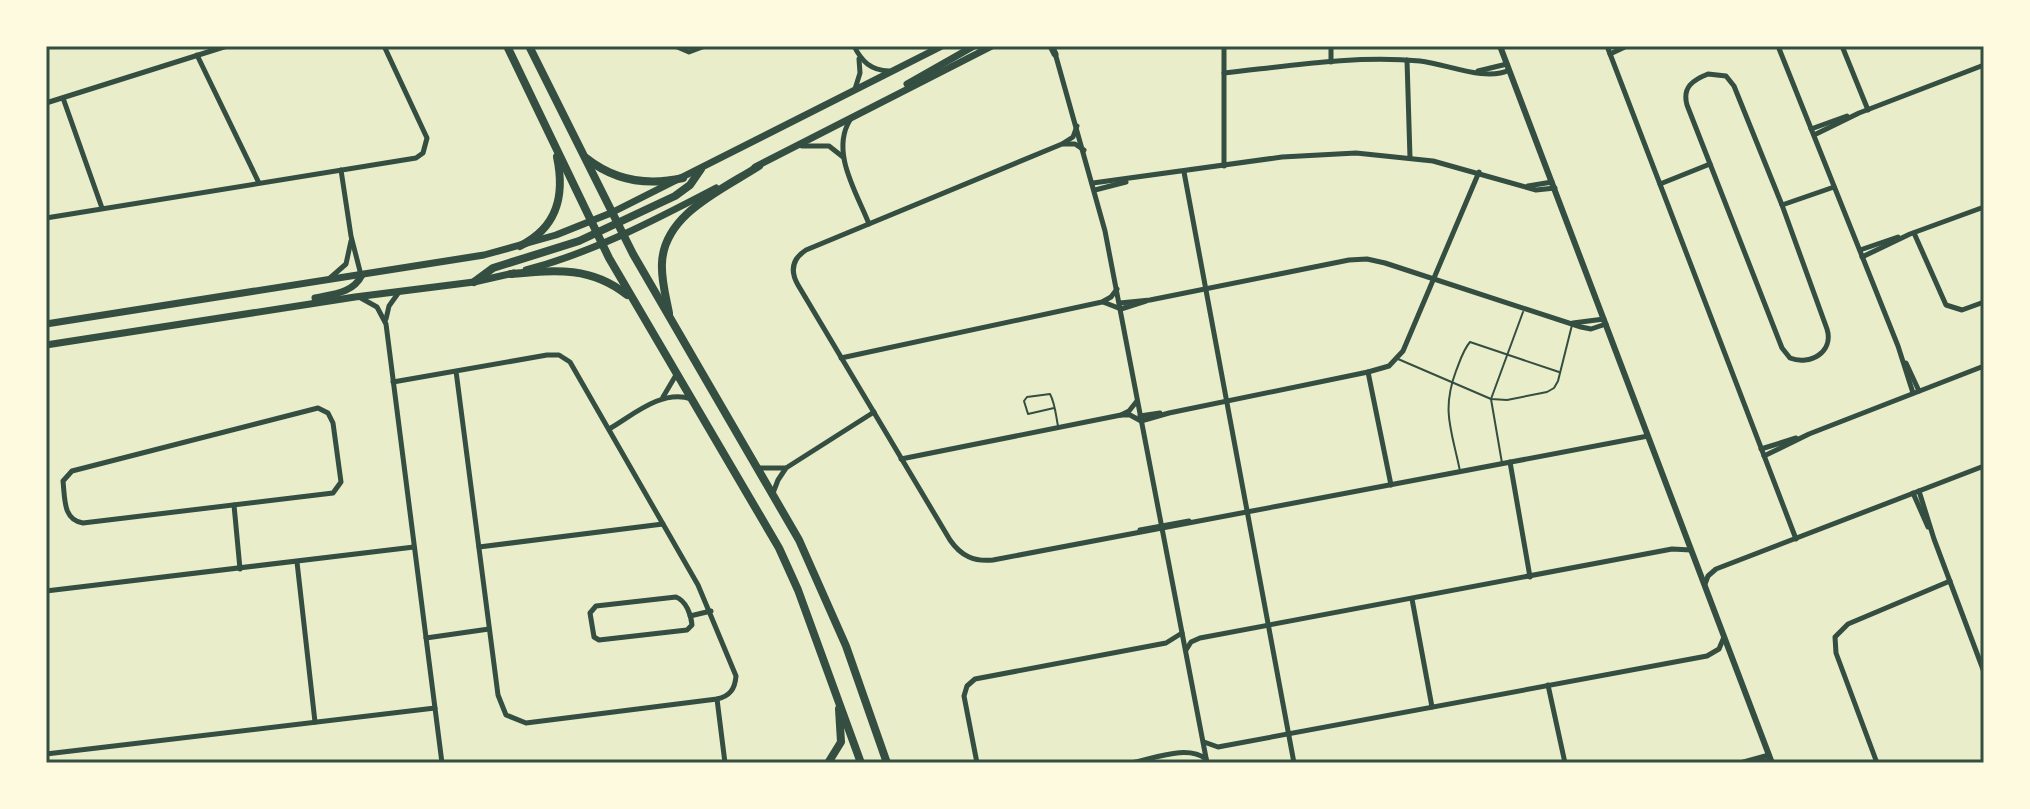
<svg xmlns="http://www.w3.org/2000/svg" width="2030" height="809" font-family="'Archivo Narrow',sans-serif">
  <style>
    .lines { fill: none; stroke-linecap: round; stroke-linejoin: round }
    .service { stroke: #344e41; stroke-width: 2 }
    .minor { stroke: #344e41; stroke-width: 5 }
    .tertiary { stroke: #344e41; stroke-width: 6 }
    .secondary { stroke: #344e41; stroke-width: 7 }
    .primary { stroke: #344e41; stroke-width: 8 }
    .neatline { fill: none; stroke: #344e41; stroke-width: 3 }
  </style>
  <rect width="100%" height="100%" fill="#e9edc9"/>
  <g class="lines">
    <g class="service">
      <polyline points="1398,359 1491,399 1507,400 1547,392 1554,388 1558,381 1572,325"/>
      <path d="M1054,408L1028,414L1024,401L1027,397L1050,394C1055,403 1056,416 1058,426"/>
      <polyline points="1502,463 1491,399 1523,312"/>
      <path d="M1460,471C1452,431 1441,411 1456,371C1460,361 1463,350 1470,342L1559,372"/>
    </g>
    <g class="minor">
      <polyline points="675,46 689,52 705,46"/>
      <path d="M854,46C862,62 871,70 889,71"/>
      <polyline points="1331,46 1331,62"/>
      <polyline points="1607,46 1796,539"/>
      <polyline points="1778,46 1898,346 1913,393"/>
      <polyline points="1842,46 1868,110"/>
      <polyline points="1055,53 1105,231 1207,763"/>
      <polyline points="1610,54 1627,46"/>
      <polyline points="197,55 259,183"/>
      <polyline points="1407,60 1410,158"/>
      <polyline points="1478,71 1507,64"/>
      <path d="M1224,73C1289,66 1355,55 1420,61C1447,64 1486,82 1509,70"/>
      <path d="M1708,74L1726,76L1734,86L1782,205L1827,329C1834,352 1810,366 1790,358L1782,348L1687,105C1682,87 1693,80 1708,74Z"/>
      <polyline points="855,89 860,73 859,59"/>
      <polyline points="63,98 102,208"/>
      <polyline points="46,103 227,46"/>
      <path d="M850,120C830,152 857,193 869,224"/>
      <path d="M1077,126L1073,137L1062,144L806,250C792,259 790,271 798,285L950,540C961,556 974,562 993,560L1648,436"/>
      <polyline points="1811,129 1847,116"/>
      <polyline points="1814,135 1859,113 1984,65"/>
      <polyline points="1063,144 1075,144 1084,150"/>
      <polyline points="802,146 829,146 843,157"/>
      <polyline points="1224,166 1224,46"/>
      <polyline points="341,170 351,236 361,275"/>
      <polyline points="1184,172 1294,763"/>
      <polyline points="1093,183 1282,157 1356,153 1433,161 1536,190 1555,188"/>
      <polyline points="1660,184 1710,164"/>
      <polyline points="1528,186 1552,182"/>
      <polyline points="1095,190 1126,182"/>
      <polyline points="1782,205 1834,187"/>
      <polyline points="46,218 416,158 423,153 427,138 384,46"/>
      <polyline points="1914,233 1946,305 1962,310 1984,302"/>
      <polyline points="1860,250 1898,237"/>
      <polyline points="1862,257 1910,234 1984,207"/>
      <polyline points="330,278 346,264 351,241"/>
      <polyline points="359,297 377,307 386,324 442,763"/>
      <polyline points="1103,302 1121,309 1146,301"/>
      <polyline points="1120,303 1150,300 1349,260 1367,259 1385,263 1581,327 1591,329 1606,324"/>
      <polyline points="386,319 389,306 399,292"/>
      <polyline points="1573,323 1604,319"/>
      <polyline points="841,358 1102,302 1111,297 1117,289"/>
      <polyline points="1906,363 1919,391"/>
      <polyline points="1368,372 1391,485"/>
      <path d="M393,382L547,355H559L570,362L698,585L736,676C735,689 730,696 717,699L526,723L506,715L498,695L456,371"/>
      <polyline points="663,397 676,375"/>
      <path d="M318,408L328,413L333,423L341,482L333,493L83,523C63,520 65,499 63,481L72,471Z"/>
      <polyline points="1121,415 1130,415 1141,421 1169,413 1368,372 1389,366 1403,351 1479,172"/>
      <polyline points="1140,416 1160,413"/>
      <path d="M609,429C633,415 662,389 691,399"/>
      <polyline points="1761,449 1796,438"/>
      <polyline points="1764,456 1809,434 1984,366"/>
      <polyline points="901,459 1121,415 1129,411 1137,401"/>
      <polyline points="1510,462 1530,577"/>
      <polyline points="759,468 785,468"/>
      <polyline points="1919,491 1934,539 1984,672"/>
      <polyline points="773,493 778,480 786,468 874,412"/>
      <polyline points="1913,493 1928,527"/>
      <polyline points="234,505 240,569"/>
      <polyline points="1140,530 1189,521"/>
      <polyline points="479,547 663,524"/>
      <polyline points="297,562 315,722"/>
      <polyline points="1705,584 1708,576 1716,569 1984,466"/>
      <polyline points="46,591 414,547"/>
      <path d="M676,597C686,601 691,614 692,625L687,630L599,640L594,637L590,613L596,606Z"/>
      <polyline points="1412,599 1432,707"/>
      <polyline points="690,616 711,611"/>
      <polyline points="426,638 489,629"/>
      <polyline points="1186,650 1191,642 1200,638 1672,549 1691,550"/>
      <polyline points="1548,685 1565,763"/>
      <polyline points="717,699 725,763"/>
      <polyline points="1204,742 1218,747 1707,656 1719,649 1724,637"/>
      <polyline points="46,754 435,708"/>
      <polyline points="977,763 964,696 967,686 975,679 1166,643 1182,633"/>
      <path d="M1130,763C1153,759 1187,744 1206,759"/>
      <polyline points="1740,763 1769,755"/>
      <polyline points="1753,763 1771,760"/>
      <polyline points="1877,763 1836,653 1835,637 1848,624 1950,581"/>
    </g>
    <polyline class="tertiary" points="1500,46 1772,763"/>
    <g class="secondary">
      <polyline points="1051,46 1055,54"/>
      <polyline points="907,84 974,46"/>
      <polyline points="755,167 992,46"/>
      <path d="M526,270C594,252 655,220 716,188"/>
      <path d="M315,298C334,294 353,293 362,275"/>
      <polyline points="46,324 484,255 556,235 611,213 942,46"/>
      <polyline points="46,345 355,297 474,282 514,273"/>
    </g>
    <g class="primary">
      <polyline points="507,46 609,258 779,548 798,590 861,763"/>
      <polyline points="529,46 633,254 799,540 846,646 887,763"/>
      <path d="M586,158C615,181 648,186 683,178"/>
      <path d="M520,246C558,227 565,195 557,157"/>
      <path d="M511,274C555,270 591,266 627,295"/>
      <polyline points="474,282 493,268 579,241 675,196 690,185 701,169"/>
      <path d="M669,313C666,297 661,280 662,263C664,214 722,190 759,166"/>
      <polyline points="828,763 841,742 839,709"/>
    </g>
  </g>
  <rect width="2030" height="809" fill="none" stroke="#fefae0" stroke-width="96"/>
  <rect x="48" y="48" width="1934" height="713" class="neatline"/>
</svg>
